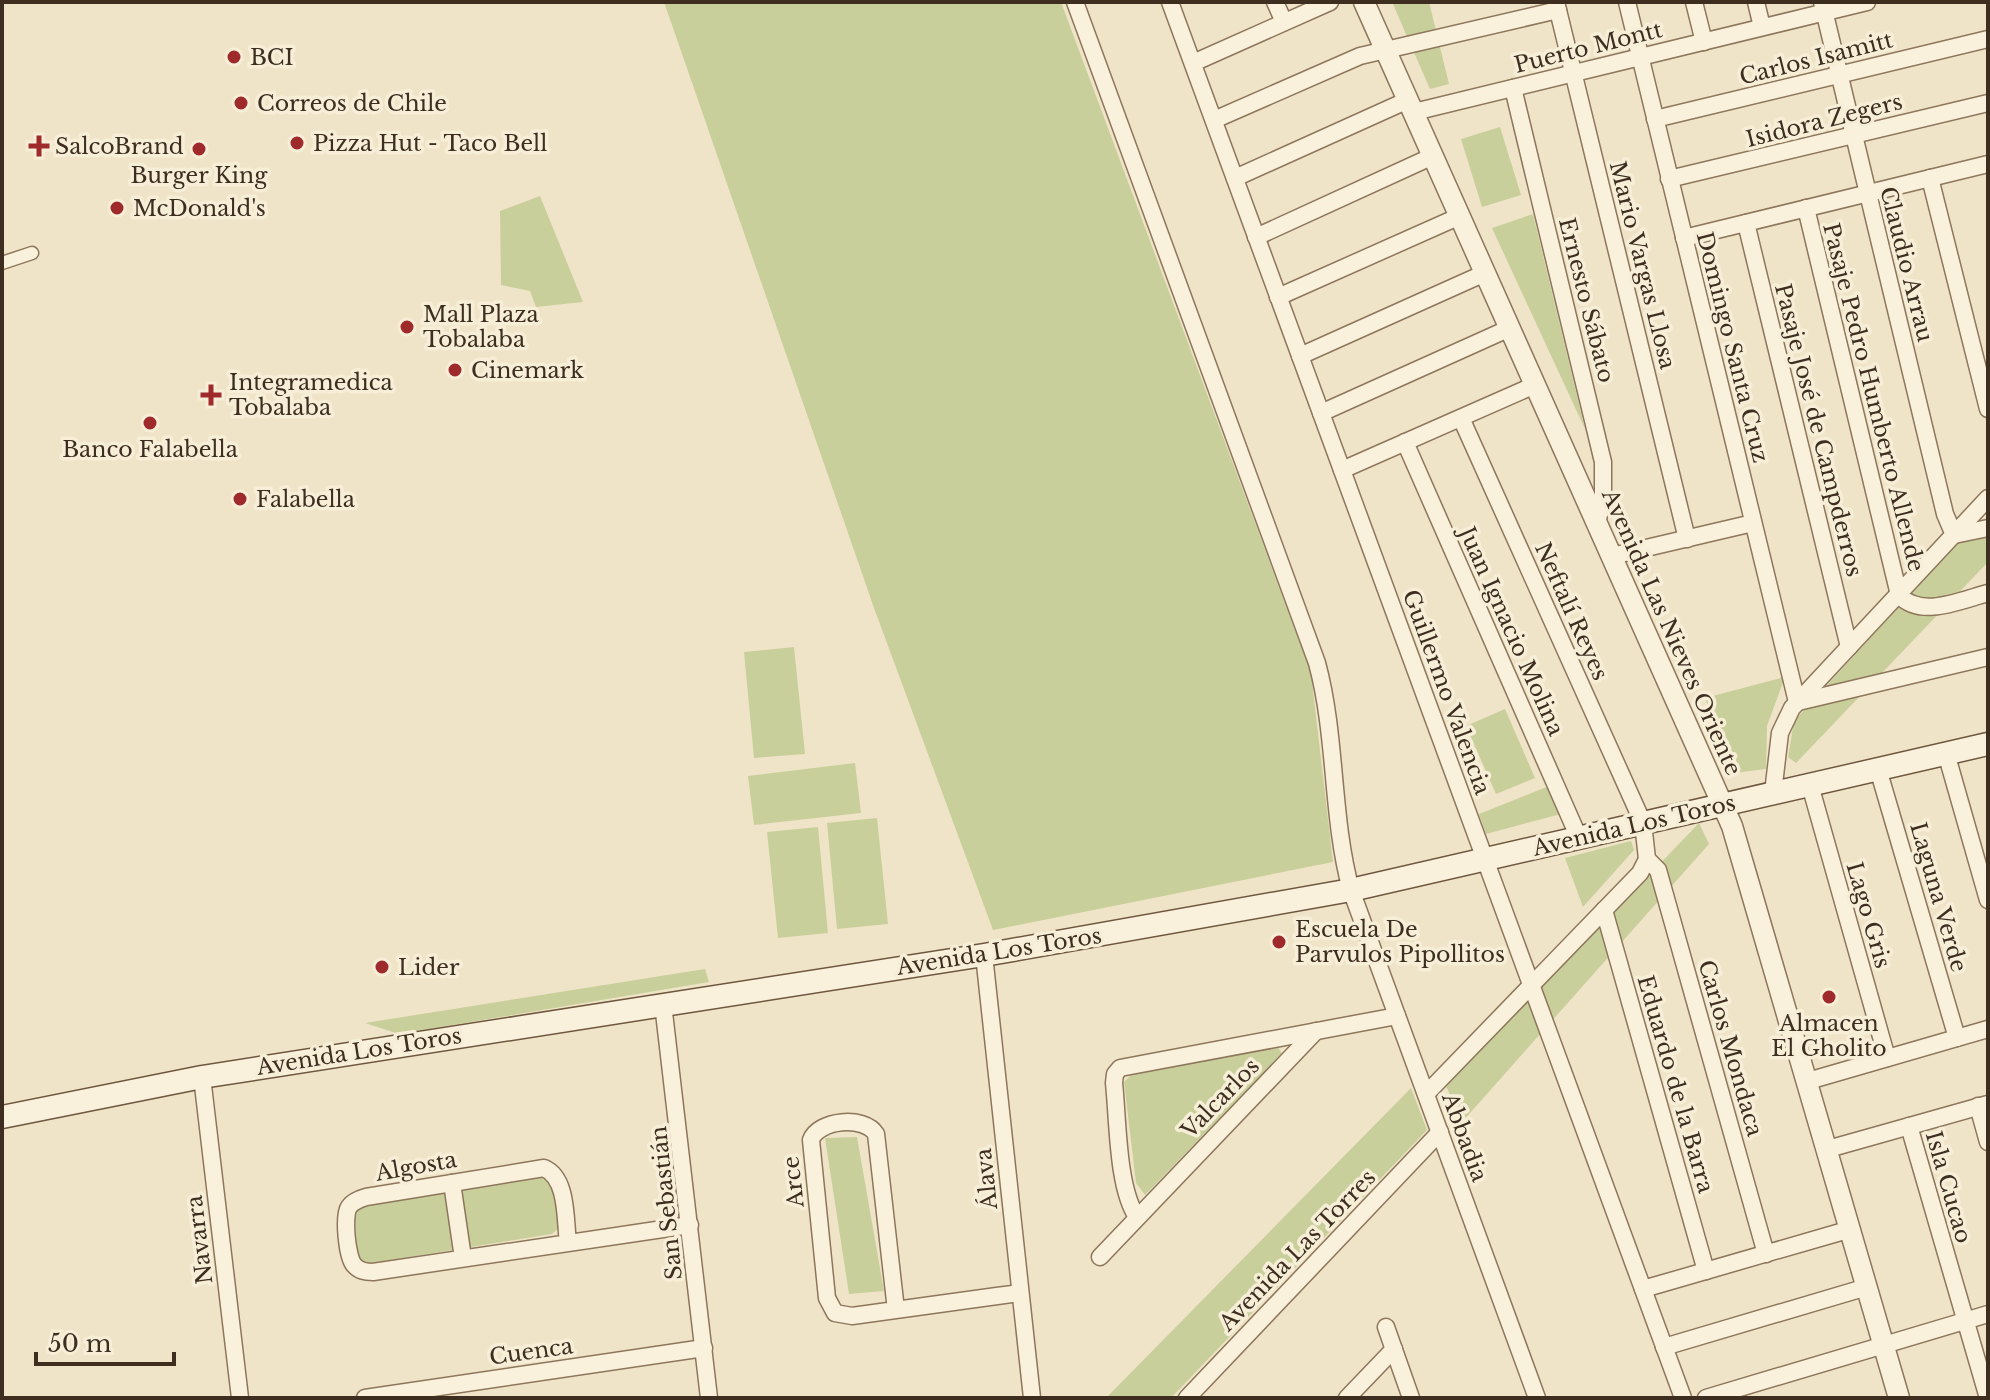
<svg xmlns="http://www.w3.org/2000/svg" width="1990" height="1400" font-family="'Libre Baskerville',serif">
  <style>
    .green { fill: #c9cf9b }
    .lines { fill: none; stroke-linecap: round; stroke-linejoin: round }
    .pedestrian-casing { stroke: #8d765c; stroke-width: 15 }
    .minor-casing { stroke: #8d765c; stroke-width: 19 }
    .tertiary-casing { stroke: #8d765c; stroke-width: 23 }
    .secondary-casing { stroke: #6f573f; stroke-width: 25 }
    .pedestrian { stroke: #faf1dc; stroke-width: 12 }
    .minor { stroke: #faf1dc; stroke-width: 16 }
    .tertiary { stroke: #faf1dc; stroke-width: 20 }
    .secondary { stroke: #faf1dc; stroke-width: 22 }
    .poi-dot { fill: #9e2a2b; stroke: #f7eed8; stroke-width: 3 }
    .labels { text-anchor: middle; stroke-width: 7; stroke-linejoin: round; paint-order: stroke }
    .street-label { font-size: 22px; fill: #3d2e20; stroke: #f7eed8 }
    .poi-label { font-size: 22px; fill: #3d2e20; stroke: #f7eed8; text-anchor: start }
  </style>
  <rect width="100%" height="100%" fill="#f0e4c8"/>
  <g class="green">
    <polygon points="664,2 1061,2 1311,673 1333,862 993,930 874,608"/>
    <polygon points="1392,2 1429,2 1449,84 1430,89"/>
    <polygon points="1500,127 1521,195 1482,207 1461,139"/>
    <polygon points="540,196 583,302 536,307 530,291 501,285 500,211"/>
    <polygon points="1533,214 1585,429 1492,228"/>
    <polygon points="1988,537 1988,562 1796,763 1788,757 1794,721 1958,543"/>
    <polygon points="794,647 805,754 754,758 744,652"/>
    <polygon points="1785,677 1767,726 1766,769 1734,773 1705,698"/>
    <polygon points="1505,709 1535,778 1496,794 1466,726"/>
    <polygon points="855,763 861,813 754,825 748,776"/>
    <polygon points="1549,786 1561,814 1486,834 1479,814"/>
    <polygon points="877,818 888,924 837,929 827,823"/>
    <polygon points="1699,823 1709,844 1462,1122 1446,1086"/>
    <polygon points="818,827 828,933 778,938 767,832"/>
    <polygon points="1631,841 1634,850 1583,907 1565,858"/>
    <polygon points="705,969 709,982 399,1034 365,1023"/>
    <polygon points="1278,1047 1282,1054 1145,1195 1136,1183 1124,1082 1132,1074"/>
    <polygon points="1411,1088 1427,1130 1171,1398 1106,1398"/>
    <polygon points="857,1137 884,1291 849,1294 825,1138"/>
    <polygon points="539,1173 552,1181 560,1227 552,1234 365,1264 357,1256 355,1212 367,1201"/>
  </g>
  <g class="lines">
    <defs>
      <polyline id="pedestrian" points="2,263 32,253"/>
      <g id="minor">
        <path d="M1075,2L1317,663C1337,737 1331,817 1351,890L1537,1398"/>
        <polyline points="1170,2 1683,1398"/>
        <polyline points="1275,2 1284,22"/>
        <polyline points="1556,2 1687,539"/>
        <polyline points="1627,2 1797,702"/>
        <polyline points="1694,2 1704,42"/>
        <polyline points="1756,2 1762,27"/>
        <polyline points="1822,2 1945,514 1954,535 1988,528"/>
        <polyline points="1193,63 1330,2"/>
        <polyline points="1513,88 1603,462 1603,496 1597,524"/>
        <polyline points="1414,112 1867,2"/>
        <polyline points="1655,119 1988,39"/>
        <polyline points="1214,120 1360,56 1558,10"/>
        <polyline points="1235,178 1408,100"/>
        <polyline points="1930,178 1988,409"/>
        <polyline points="1669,179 1988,103"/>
        <path d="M1806,208L1899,595C1921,619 1961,600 1988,593"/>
        <polyline points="1746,223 1849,647"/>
        <polyline points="1256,237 1433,156"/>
        <polyline points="1684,238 1988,164"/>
        <polyline points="1278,297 1460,216"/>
        <polyline points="1300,356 1485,273"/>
        <polyline points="1321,413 1510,328"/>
        <polyline points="1405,442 1579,838"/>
        <polyline points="1342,470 1535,385"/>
        <polyline points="1612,556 1753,523"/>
        <polyline points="1798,702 1988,657"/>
        <polyline points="1946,753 1988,900"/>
        <polyline points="1878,769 1957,1038"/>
        <polyline points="1810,785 1887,1058"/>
        <polyline points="1773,793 1780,733 1792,708 1988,498"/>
        <polyline points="1647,859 1658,870 1766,1254"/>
        <polyline points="1604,910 1706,1271"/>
        <polyline points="984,955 1032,1398"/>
        <polyline points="663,1004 709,1398"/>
        <polyline points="202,1077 240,1398"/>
        <polyline points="1808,1081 1988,1029"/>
        <polyline points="1426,1094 1640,873 1647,859 1643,823 1461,418"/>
        <polyline points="1978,1106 1988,1142"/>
        <polyline points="1909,1126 1988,1398"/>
        <polyline points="1828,1149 1988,1104"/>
        <polyline points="452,1183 463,1258"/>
        <path d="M1137,1217C1117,1188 1118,1119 1114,1083L1115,1074L1120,1068L1397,1016"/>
        <path d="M568,1243C565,1220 568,1178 544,1168L366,1197C360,1199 353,1201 349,1207C343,1216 347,1257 354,1265C359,1271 365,1272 373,1272C478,1256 584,1241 690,1225"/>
        <polyline points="1100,1257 1316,1031"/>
        <polyline points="1643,1289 1851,1229"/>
        <path d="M896,1310L876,1134C864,1115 818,1120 811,1140L827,1298L835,1313L852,1316L997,1296L1020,1293"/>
        <polyline points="1386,1327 1411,1398"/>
        <polyline points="1664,1347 1867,1287"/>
        <polyline points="365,1398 704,1348"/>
        <polyline points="1187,1398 1440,1132"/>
        <polyline points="1347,1398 1394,1349"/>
        <polyline points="1706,1398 1988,1314"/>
      </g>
      <polyline id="tertiary" points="1364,2 1732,826 1899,1398"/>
      <polyline id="secondary" points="2,1117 202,1077 984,955 1351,890 1988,744"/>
    </defs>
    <use href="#pedestrian" class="pedestrian-casing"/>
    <use href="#minor" class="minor-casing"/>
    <use href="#tertiary" class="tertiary-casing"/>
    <use href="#secondary" class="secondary-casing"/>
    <use href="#pedestrian" class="pedestrian"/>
    <use href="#minor" class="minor"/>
    <use href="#tertiary" class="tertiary"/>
    <use href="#secondary" class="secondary"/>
  </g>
  <g class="poi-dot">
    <circle cx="234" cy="57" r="8"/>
    <circle cx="241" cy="103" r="8"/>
    <circle cx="297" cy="143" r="8"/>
    <path d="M35 134h8v8h8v8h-8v8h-8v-8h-8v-8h8z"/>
    <circle cx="199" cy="149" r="8"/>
    <circle cx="117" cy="208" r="8"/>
    <circle cx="407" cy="327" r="8"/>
    <circle cx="455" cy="370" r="8"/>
    <path d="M207 383h8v8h8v8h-8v8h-8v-8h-8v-8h8z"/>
    <circle cx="150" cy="423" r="8"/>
    <circle cx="240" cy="499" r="8"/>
    <circle cx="1279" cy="942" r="8"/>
    <circle cx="382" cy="967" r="8"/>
    <circle cx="1829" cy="997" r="8"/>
  </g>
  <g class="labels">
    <g class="street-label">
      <text transform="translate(1588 47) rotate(-14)" y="8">Puerto Montt</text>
      <text transform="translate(1816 58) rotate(-14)" y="8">Carlos Isamitt</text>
      <text transform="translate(1824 120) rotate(-14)" y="8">Isidora Zegers</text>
      <text transform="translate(1907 264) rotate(76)" y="8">Claudio Arrau</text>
      <text transform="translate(1643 265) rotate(76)" y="8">Mario Vargas Llosa</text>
      <text transform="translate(1587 300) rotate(76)" y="8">Ernesto Sábato</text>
      <text transform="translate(1733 347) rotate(76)" y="8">Domingo Santa Cruz</text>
      <text transform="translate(1874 397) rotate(76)" y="8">Pasaje Pedro Humberto Allende</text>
      <text transform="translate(1819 430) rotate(76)" y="8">Pasaje José de Campderros</text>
      <text transform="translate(1572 611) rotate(66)" y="8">Neftalí Reyes</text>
      <text transform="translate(1512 631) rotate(66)" y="8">Juan Ignacio Molina</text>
      <text transform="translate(1672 632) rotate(66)" y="8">Avenida Las Nieves Oriente</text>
      <text transform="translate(1447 692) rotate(70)" y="8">Guillermo Valencia</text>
      <text transform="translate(1634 825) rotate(-13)" y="8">Avenida Los Toros</text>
      <text transform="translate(1939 897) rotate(74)" y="8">Laguna Verde</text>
      <text transform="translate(1869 915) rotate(74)" y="8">Lago Gris</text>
      <text transform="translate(999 951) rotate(-9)" y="8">Avenida Los Toros</text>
      <text transform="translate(1731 1048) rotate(74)" y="8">Carlos Mondaca</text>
      <text transform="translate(359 1051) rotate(-9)" y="8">Avenida Los Toros</text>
      <text transform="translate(1676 1084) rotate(74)" y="8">Eduardo de la Barra</text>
      <text transform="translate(1220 1098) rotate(-46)" y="8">Valcarlos</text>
      <text transform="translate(1465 1137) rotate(70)" y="8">Abbadia</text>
      <text transform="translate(416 1166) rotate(-10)" y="8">Algosta</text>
      <text transform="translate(986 1179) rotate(-96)" y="8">Álava</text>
      <text transform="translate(793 1182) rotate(-96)" y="8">Arce</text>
      <text transform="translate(1949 1187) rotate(74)" y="8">Isla Cucao</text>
      <text transform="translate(666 1203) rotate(-96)" y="8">San Sebastián</text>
      <text transform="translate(199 1240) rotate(-97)" y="8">Navarra</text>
      <text transform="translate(1297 1250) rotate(-46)" y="8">Avenida Las Torres</text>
      <text transform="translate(531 1351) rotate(-8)" y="8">Cuenca</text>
    </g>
    <g class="poi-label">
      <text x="250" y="65">BCI</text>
      <text x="257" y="111">Correos de Chile</text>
      <text x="313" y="151">Pizza Hut - Taco Bell</text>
      <text x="55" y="154">SalcoBrand</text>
      <text x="199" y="183" text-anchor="middle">Burger King</text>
      <text x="133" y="216">McDonald's</text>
      <text x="423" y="322">Mall Plaza<tspan x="423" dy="25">Tobalaba</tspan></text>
      <text x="471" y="378">Cinemark</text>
      <text x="229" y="390">Integramedica<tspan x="229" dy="25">Tobalaba</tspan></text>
      <text x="150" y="457" text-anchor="middle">Banco Falabella</text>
      <text x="256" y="507">Falabella</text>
      <text x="1295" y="937">Escuela De<tspan x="1295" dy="25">Parvulos Pipollitos</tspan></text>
      <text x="398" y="975">Lider</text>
      <text x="1829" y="1031" text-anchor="middle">Almacen<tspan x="1829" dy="25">El Gholito</tspan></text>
    </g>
  </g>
  <rect width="1990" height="1400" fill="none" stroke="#3d2e20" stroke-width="8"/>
  <path d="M36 1352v12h138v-12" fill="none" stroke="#3d2e20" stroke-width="4"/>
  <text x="48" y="1352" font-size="24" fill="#3d2e20" stroke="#f7eed8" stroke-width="6" paint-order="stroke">50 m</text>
</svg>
